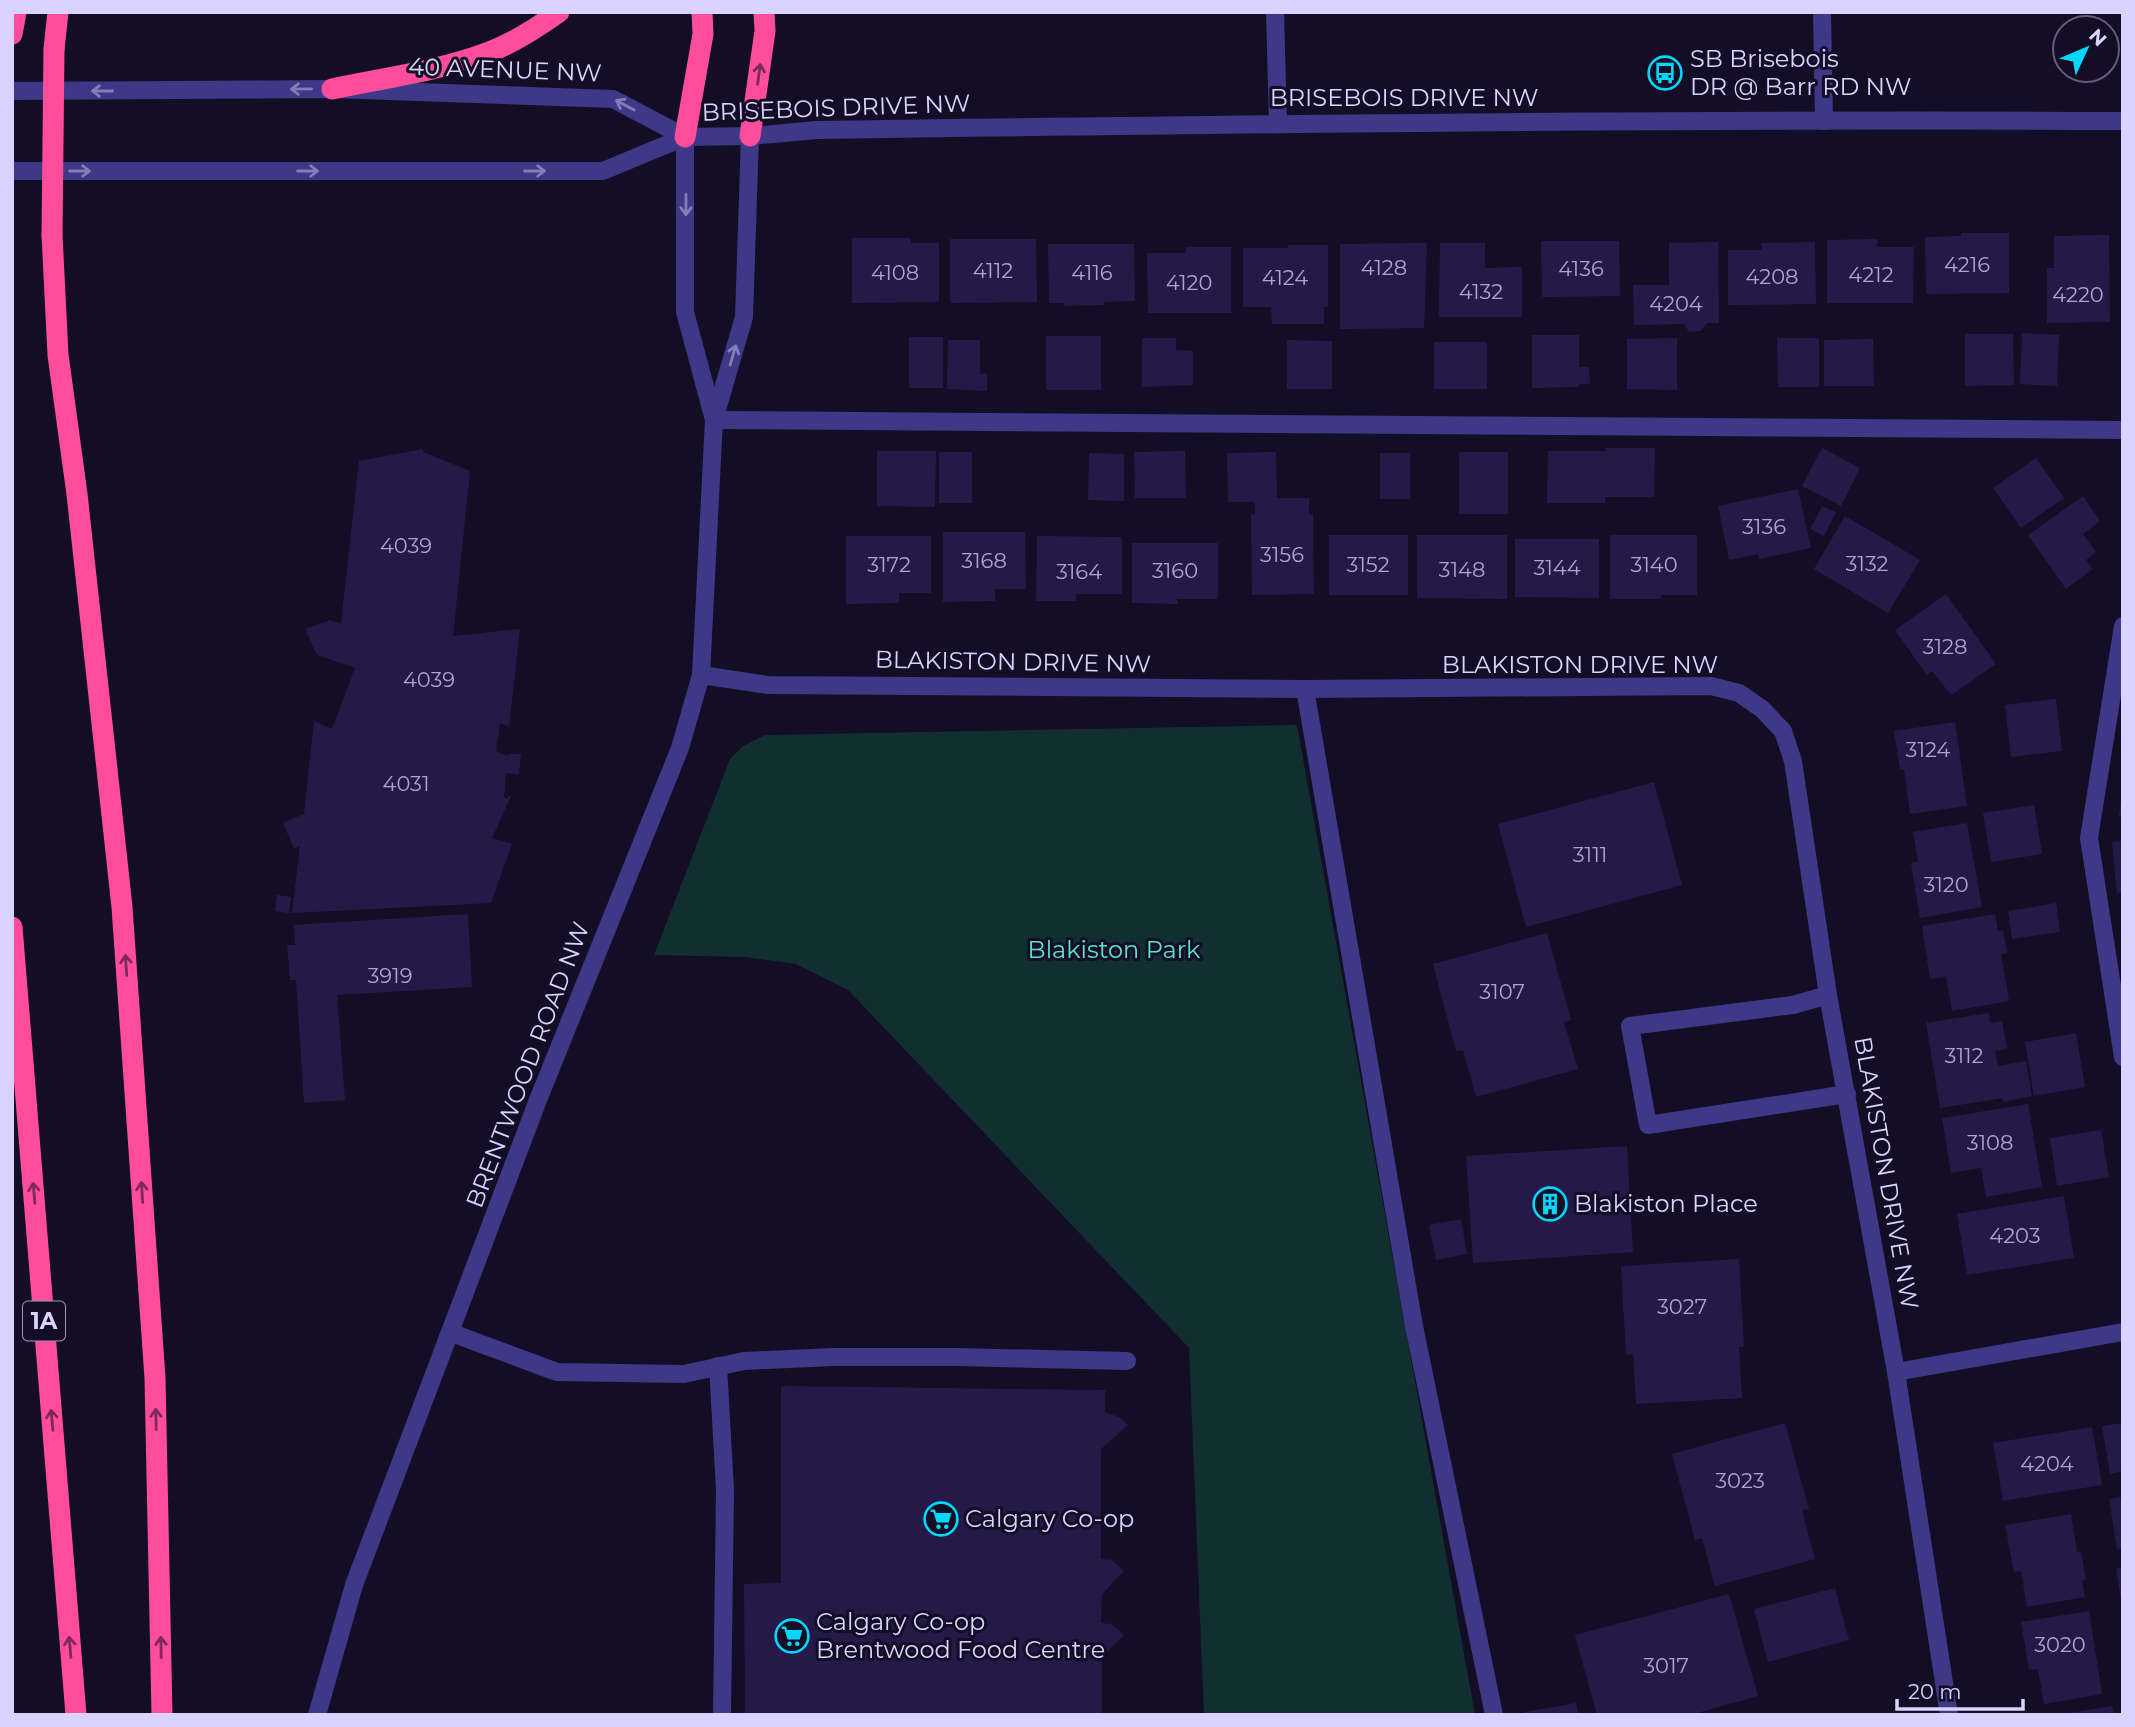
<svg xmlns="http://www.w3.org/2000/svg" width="2135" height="1727" font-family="Montserrat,sans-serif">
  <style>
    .green { fill: #112f30 }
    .building { fill: #251a47 }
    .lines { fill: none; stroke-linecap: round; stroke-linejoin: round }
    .minor { stroke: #3e3886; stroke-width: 18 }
    .highway { stroke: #ff4d9b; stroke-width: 21 }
    .highway-bridge { stroke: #ff4d9b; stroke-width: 21 }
    .oneway { stroke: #7d2a5a }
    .oneway2 { stroke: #847dbc }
    .labels { text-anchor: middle; stroke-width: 6; stroke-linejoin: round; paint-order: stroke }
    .number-label { font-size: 21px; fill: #ada4d1 }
    .shield { fill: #130e25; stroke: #9e97be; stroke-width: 2 }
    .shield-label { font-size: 23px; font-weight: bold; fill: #dad2ff }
    .poi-label { font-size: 24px; fill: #dad2ff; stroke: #130e25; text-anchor: start }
    .street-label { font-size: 24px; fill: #dad2ff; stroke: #130e25 }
    .park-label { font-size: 24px; fill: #5be3c7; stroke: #130e25 }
  </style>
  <rect width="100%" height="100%" fill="#130e25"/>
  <polygon class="green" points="1297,725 1475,1715 1204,1715 1189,1348 848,990 796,964 745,957 654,955 730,759 743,746 765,735"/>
  <g class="building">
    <polygon points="1961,233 2009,233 2009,293 1926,294 1925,237 1961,236"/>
    <polygon points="2109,235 2110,322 2047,323 2047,268 2054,268 2054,236"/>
    <polygon points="852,238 911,238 911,243 939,243 939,302 852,303"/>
    <polygon points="950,239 1036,239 1037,302 950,303"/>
    <polygon points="1878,239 1877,247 1914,247 1913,303 1827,303 1827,240"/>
    <polygon points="1541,241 1619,241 1620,296 1542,297"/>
    <polygon points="1718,242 1719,323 1707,323 1701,331 1689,332 1684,324 1634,325 1633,285 1669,285 1669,243"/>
    <polygon points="1815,242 1816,304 1728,305 1728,250 1762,250 1761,243"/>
    <polygon points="1427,243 1424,328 1340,329 1340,244"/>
    <polygon points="1440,243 1485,243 1485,268 1522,267 1522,317 1439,317"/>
    <polygon points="1048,244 1134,244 1135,301 1104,302 1104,305 1064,306 1064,303 1049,303"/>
    <polygon points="1287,245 1328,245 1328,307 1324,307 1324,324 1272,324 1271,307 1243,307 1243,248 1288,248"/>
    <polygon points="1186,247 1231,247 1231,313 1148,313 1147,253 1186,253"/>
    <polygon points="2022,333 2059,335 2057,386 2020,384"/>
    <polygon points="1965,334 2013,334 2014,385 1965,386"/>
    <polygon points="1532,335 1579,335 1579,367 1589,367 1590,384 1579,384 1579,387 1532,388"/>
    <rect x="1046" y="336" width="55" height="54"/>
    <rect x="909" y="337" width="34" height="51"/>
    <polygon points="1142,338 1176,338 1176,350 1193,351 1193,385 1142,387"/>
    <polygon points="1677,338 1677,390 1627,389 1627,339"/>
    <polygon points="1777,338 1819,338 1819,387 1778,387"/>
    <polygon points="1873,339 1874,386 1824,386 1824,340"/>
    <polygon points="948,340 980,340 980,374 987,374 987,391 947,389"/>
    <polygon points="1287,340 1332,341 1332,389 1287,389"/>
    <rect x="1434" y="342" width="53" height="47"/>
    <polygon points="1606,448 1655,448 1654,497 1605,497 1605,503 1547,503 1548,451 1606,451"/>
    <polygon points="1822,448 1860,468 1841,506 1802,486"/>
    <polygon points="423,449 423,452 470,471 453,636 520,629 509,727 500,723 496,751 508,756 509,754 521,754 519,774 506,773 504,797 507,799 508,796 511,796 492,838 512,844 491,903 292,913 300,846 294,849 283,823 304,814 314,721 332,729 355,668 317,655 305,629 330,620 341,624 359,461"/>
    <polygon points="877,451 936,451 935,507 877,506"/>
    <polygon points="1185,451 1186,498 1135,498 1134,452"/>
    <rect x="939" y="452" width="33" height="51"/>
    <polygon points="1276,452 1277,498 1309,498 1309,514 1313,514 1314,594 1252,595 1251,515 1255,514 1255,502 1228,502 1227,453"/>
    <rect x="1459" y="452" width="49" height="62"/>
    <polygon points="1089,453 1124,454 1124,501 1088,500"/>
    <rect x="1380" y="453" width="30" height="46"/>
    <polygon points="2036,458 2064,498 2021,528 1993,488"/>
    <polygon points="1798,489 1811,548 1759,559 1758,554 1729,560 1718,506"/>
    <polygon points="2083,496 2100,521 2083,534 2096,552 2086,560 2093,569 2066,589 2028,535"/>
    <polygon points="1822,506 1836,512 1824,536 1810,529"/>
    <polygon points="1845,516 1920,560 1888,613 1814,569"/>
    <polygon points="943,532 1025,532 1026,589 995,589 995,601 943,602"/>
    <rect x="1329" y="535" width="79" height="60"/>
    <polygon points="1417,535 1507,535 1507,599 1417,598"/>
    <polygon points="1610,535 1697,535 1697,595 1661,595 1661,599 1610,599"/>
    <polygon points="846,536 931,536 931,593 899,593 899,603 846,604"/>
    <polygon points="1037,536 1122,537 1122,594 1076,594 1076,601 1036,601"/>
    <polygon points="1515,539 1599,539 1599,598 1515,597"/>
    <polygon points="1132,543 1218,543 1218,599 1177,599 1178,604 1132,603"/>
    <polygon points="1946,594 1996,664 1951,695 1932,671 1927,675 1895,630"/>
    <polygon points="2056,699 2062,751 2011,757 2005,705"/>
    <polygon points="1955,722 1967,806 1910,814 1904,769 1900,770 1894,731"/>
    <polygon points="1654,782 1682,885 1526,927 1498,824"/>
    <polygon points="2121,800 2123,800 2123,818 2119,817"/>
    <polygon points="2034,805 2042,854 1991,862 1983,813"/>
    <polygon points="1967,823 1982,907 1920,918 1911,863 1918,862 1913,832"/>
    <polygon points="2123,841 2123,892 2117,893 2112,842"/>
    <polygon points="277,895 291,897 289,913 275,911"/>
    <polygon points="2056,903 2060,932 2012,939 2008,911"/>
    <polygon points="468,914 472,987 337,995 345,1100 304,1103 296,980 290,980 287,945 295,945 294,925"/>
    <polygon points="1995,914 1998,931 2003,930 2007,953 2001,954 2009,1001 1952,1011 1946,977 1930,979 1922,926"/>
    <polygon points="1547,933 1571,1020 1564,1022 1578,1069 1476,1097 1463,1050 1456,1051 1433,964"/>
    <polygon points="1989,1013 1990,1023 2002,1021 2007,1049 1995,1051 1998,1066 2026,1061 2032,1096 2003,1102 2003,1098 1940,1108 1926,1023"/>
    <polygon points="2076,1033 2085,1087 2034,1096 2025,1042"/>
    <polygon points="2028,1104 2042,1187 1986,1197 1981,1168 1951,1173 1942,1118"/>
    <polygon points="2101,1130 2109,1177 2057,1186 2050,1138"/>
    <polygon points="1627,1146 1633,1252 1473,1263 1466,1156"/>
    <polygon points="2064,1196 2074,1258 1967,1275 1957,1214"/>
    <polygon points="1461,1219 1467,1254 1436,1260 1429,1225"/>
    <polygon points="1739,1259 1744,1347 1739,1347 1742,1398 1636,1404 1633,1354 1626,1355 1621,1266"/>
    <polygon points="781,1386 1105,1390 1105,1412 1121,1418 1128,1425 1101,1449 1101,1559 1112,1560 1124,1571 1102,1594 1101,1623 1111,1624 1124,1635 1102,1657 1102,1715 745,1715 744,1584 781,1583"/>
    <polygon points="1785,1423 1809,1509 1802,1510 1815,1559 1715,1586 1702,1538 1695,1540 1672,1454"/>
    <polygon points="2123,1423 2123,1471 2110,1474 2102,1426"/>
    <polygon points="2092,1427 2102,1485 2003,1501 1993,1443"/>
    <polygon points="2123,1497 2123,1548 2117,1549 2109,1499"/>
    <polygon points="2071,1514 2077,1552 2081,1551 2086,1580 2082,1581 2085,1597 2027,1607 2021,1571 2014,1572 2005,1525"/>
    <polygon points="2123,1567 2123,1599 2121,1599 2116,1569"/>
    <polygon points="1835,1588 1849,1640 1768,1662 1754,1609"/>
    <polygon points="1729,1594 1758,1696 1690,1715 1597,1715 1575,1635"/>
    <polygon points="2089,1611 2102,1694 2044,1704 2038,1669 2029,1670 2021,1622"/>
    <polygon points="1576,1703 1578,1715 1526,1715 1525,1712"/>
    <polygon points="2112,1706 2114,1715 2070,1715 2070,1713"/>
  </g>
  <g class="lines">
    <g class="minor">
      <polyline points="1275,12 1278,123"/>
      <polyline points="1822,12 1824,121"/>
      <polyline points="12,91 332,89 613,99 685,137"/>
      <polyline points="685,137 685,312 714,420"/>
      <path d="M12,171H603L685,137L750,136L817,130C1252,124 1688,119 2123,121"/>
      <polyline points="714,420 2123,430"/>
      <polyline points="2123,626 2089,838 2123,1057"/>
      <polyline points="701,675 768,685 1305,689 1711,686 1739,693 1762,709 1783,731 1793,761 1828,995 1896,1372 1949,1715"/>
      <polyline points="1305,689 1414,1326 1494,1715"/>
      <polyline points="1828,995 1793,1005 1630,1026 1648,1125 1847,1094"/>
      <polyline points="452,1333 557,1372 684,1374 744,1361 833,1357 958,1357 1127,1361"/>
      <polyline points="718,1366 725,1490 722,1715"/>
      <polyline points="1896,1372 2123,1332"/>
      <polyline points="317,1715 354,1585 538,1100 680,748 701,675 714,420 744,317 750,136"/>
    </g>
    <g class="highway">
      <polyline points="12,34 16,12"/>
      <polyline points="54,49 58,12"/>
      <path d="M332,89C384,78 439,71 489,52C514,43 538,27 559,12"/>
      <polyline points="750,136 765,31 764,12"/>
      <polyline points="685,137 703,34 702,12"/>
      <polyline points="52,235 58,355 77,494 122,907 155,1378 162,1715"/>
      <polyline points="12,927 76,1715"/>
    </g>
    <polyline class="highway-bridge" points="52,235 54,49"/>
  </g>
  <defs><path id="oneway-shaft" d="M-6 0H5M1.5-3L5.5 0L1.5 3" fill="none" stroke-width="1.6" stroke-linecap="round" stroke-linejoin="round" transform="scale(1.75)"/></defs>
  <g class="oneway">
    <use href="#oneway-shaft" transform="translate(759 74) rotate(-82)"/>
    <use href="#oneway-shaft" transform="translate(126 965) rotate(-94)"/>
    <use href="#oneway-shaft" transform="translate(142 1192) rotate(-94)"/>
    <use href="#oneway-shaft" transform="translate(34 1193) rotate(-95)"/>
    <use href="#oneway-shaft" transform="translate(156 1419) rotate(-91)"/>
    <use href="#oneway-shaft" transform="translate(52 1420) rotate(-95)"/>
    <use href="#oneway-shaft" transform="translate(70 1647) rotate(-95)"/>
    <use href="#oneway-shaft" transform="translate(161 1647) rotate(-91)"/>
  </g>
  <g class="oneway2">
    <use href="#oneway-shaft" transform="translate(301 89) rotate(179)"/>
    <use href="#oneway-shaft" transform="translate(102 91) rotate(-180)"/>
    <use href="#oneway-shaft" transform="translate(625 105) rotate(-152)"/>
    <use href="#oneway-shaft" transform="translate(80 171)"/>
    <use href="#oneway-shaft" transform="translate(308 171)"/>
    <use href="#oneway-shaft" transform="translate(535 171)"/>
    <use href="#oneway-shaft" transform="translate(686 205) rotate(90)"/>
    <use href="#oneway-shaft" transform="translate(733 355) rotate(-74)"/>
  </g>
  <defs>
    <symbol id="bus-ring" viewBox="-11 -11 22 22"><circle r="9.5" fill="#130e25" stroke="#00d9fd" stroke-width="1.5"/><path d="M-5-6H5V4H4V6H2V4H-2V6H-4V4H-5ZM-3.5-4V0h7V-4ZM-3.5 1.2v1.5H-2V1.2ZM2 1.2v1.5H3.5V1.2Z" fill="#00d9fd"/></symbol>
    <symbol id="building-ring" viewBox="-11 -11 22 22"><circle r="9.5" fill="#130e25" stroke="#00d9fd" stroke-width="1.5"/><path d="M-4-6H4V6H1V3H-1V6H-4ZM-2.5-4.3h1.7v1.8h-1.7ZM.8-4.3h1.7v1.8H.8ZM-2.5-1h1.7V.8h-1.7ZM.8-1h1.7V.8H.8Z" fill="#00d9fd"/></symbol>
    <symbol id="supermarket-ring" viewBox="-11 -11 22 22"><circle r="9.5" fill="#130e25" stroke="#00d9fd" stroke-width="1.5"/><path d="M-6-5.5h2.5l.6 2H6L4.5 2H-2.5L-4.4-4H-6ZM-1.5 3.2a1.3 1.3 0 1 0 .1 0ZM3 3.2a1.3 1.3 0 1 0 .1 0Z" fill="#00d9fd"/></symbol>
  </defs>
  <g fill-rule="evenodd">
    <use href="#bus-ring" x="1646" y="54" width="38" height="38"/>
    <use href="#building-ring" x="1531" y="1185" width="38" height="38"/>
    <use href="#supermarket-ring" x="922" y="1500" width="38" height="38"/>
    <use href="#supermarket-ring" x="773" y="1617" width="38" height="38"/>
  </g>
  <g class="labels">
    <g class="number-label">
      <text x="1967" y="272">4216</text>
      <text x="1384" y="275">4128</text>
      <text x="1581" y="276">4136</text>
      <text x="993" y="278">4112</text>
      <text x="895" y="280">4108</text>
      <text x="1092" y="280">4116</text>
      <text x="1871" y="282">4212</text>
      <text x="1772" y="284">4208</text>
      <text x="1285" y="285">4124</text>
      <text x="1189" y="290">4120</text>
      <text x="1481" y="299">4132</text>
      <text x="2078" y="302">4220</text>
      <text x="1676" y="311">4204</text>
      <text x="1764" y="534">3136</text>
      <text x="406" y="553">4039</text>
      <text x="1282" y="562">3156</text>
      <text x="984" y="568">3168</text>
      <text x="1867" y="571">3132</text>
      <text x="889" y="572">3172</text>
      <text x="1368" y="572">3152</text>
      <text x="1654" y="572">3140</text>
      <text x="1557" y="575">3144</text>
      <text x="1462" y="577">3148</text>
      <text x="1175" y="578">3160</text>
      <text x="1079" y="579">3164</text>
      <text x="1945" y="654">3128</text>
      <text x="429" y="687">4039</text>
      <text x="1928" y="757">3124</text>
      <text x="406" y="791">4031</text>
      <text x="1590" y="862">3111</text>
      <text x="1946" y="892">3120</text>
      <text x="390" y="983">3919</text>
      <text x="1502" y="999">3107</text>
      <text x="1964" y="1063">3112</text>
      <text x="1990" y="1150">3108</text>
      <text x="2015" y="1243">4203</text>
      <text x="1682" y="1314">3027</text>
      <text x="2047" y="1471">4204</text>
      <text x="1740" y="1488">3023</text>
      <text x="2060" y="1652">3020</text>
      <text x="1666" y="1673">3017</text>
    </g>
    <rect class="shield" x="23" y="1301.5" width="42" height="39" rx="5"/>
    <g class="shield-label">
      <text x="44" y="1329">1A</text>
    </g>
    <g class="poi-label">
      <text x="1690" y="67">SB Brisebois<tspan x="1690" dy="28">DR @ Barr RD NW</tspan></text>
      <text x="1574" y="1212">Blakiston Place</text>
      <text x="965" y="1527">Calgary Co-op</text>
      <text x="816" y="1630">Calgary Co-op<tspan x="816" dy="28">Brentwood Food Centre</tspan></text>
    </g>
    <g class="street-label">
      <text transform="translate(505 70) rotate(2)" y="8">40 AVENUE NW</text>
      <text x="1404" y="106">BRISEBOIS DRIVE NW</text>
      <text transform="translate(836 108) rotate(-2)" y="8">BRISEBOIS DRIVE NW</text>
      <text transform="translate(1013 662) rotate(1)" y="8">BLAKISTON DRIVE NW</text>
      <text x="1580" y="673">BLAKISTON DRIVE NW</text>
      <text transform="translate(528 1065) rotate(-69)" y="8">BRENTWOOD ROAD NW</text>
      <text transform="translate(1886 1173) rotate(80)" y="8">BLAKISTON DRIVE NW</text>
    </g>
    <g class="park-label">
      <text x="1114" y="958">Blakiston Park</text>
    </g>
  </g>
  <rect width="2135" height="1727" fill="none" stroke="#dad2ff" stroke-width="28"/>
  <g transform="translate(2086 49) rotate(46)"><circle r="33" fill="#130e25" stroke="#635c7c" stroke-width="2"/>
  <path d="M0-5L12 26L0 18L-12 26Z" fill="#00d9fd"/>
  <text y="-10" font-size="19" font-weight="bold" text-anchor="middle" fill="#dad2ff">N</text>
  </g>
  <path d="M1897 1699v10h126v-10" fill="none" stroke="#dad2ff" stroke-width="3.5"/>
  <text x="1908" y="1699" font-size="21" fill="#dad2ff" stroke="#130e25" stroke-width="5" paint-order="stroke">20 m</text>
</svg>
